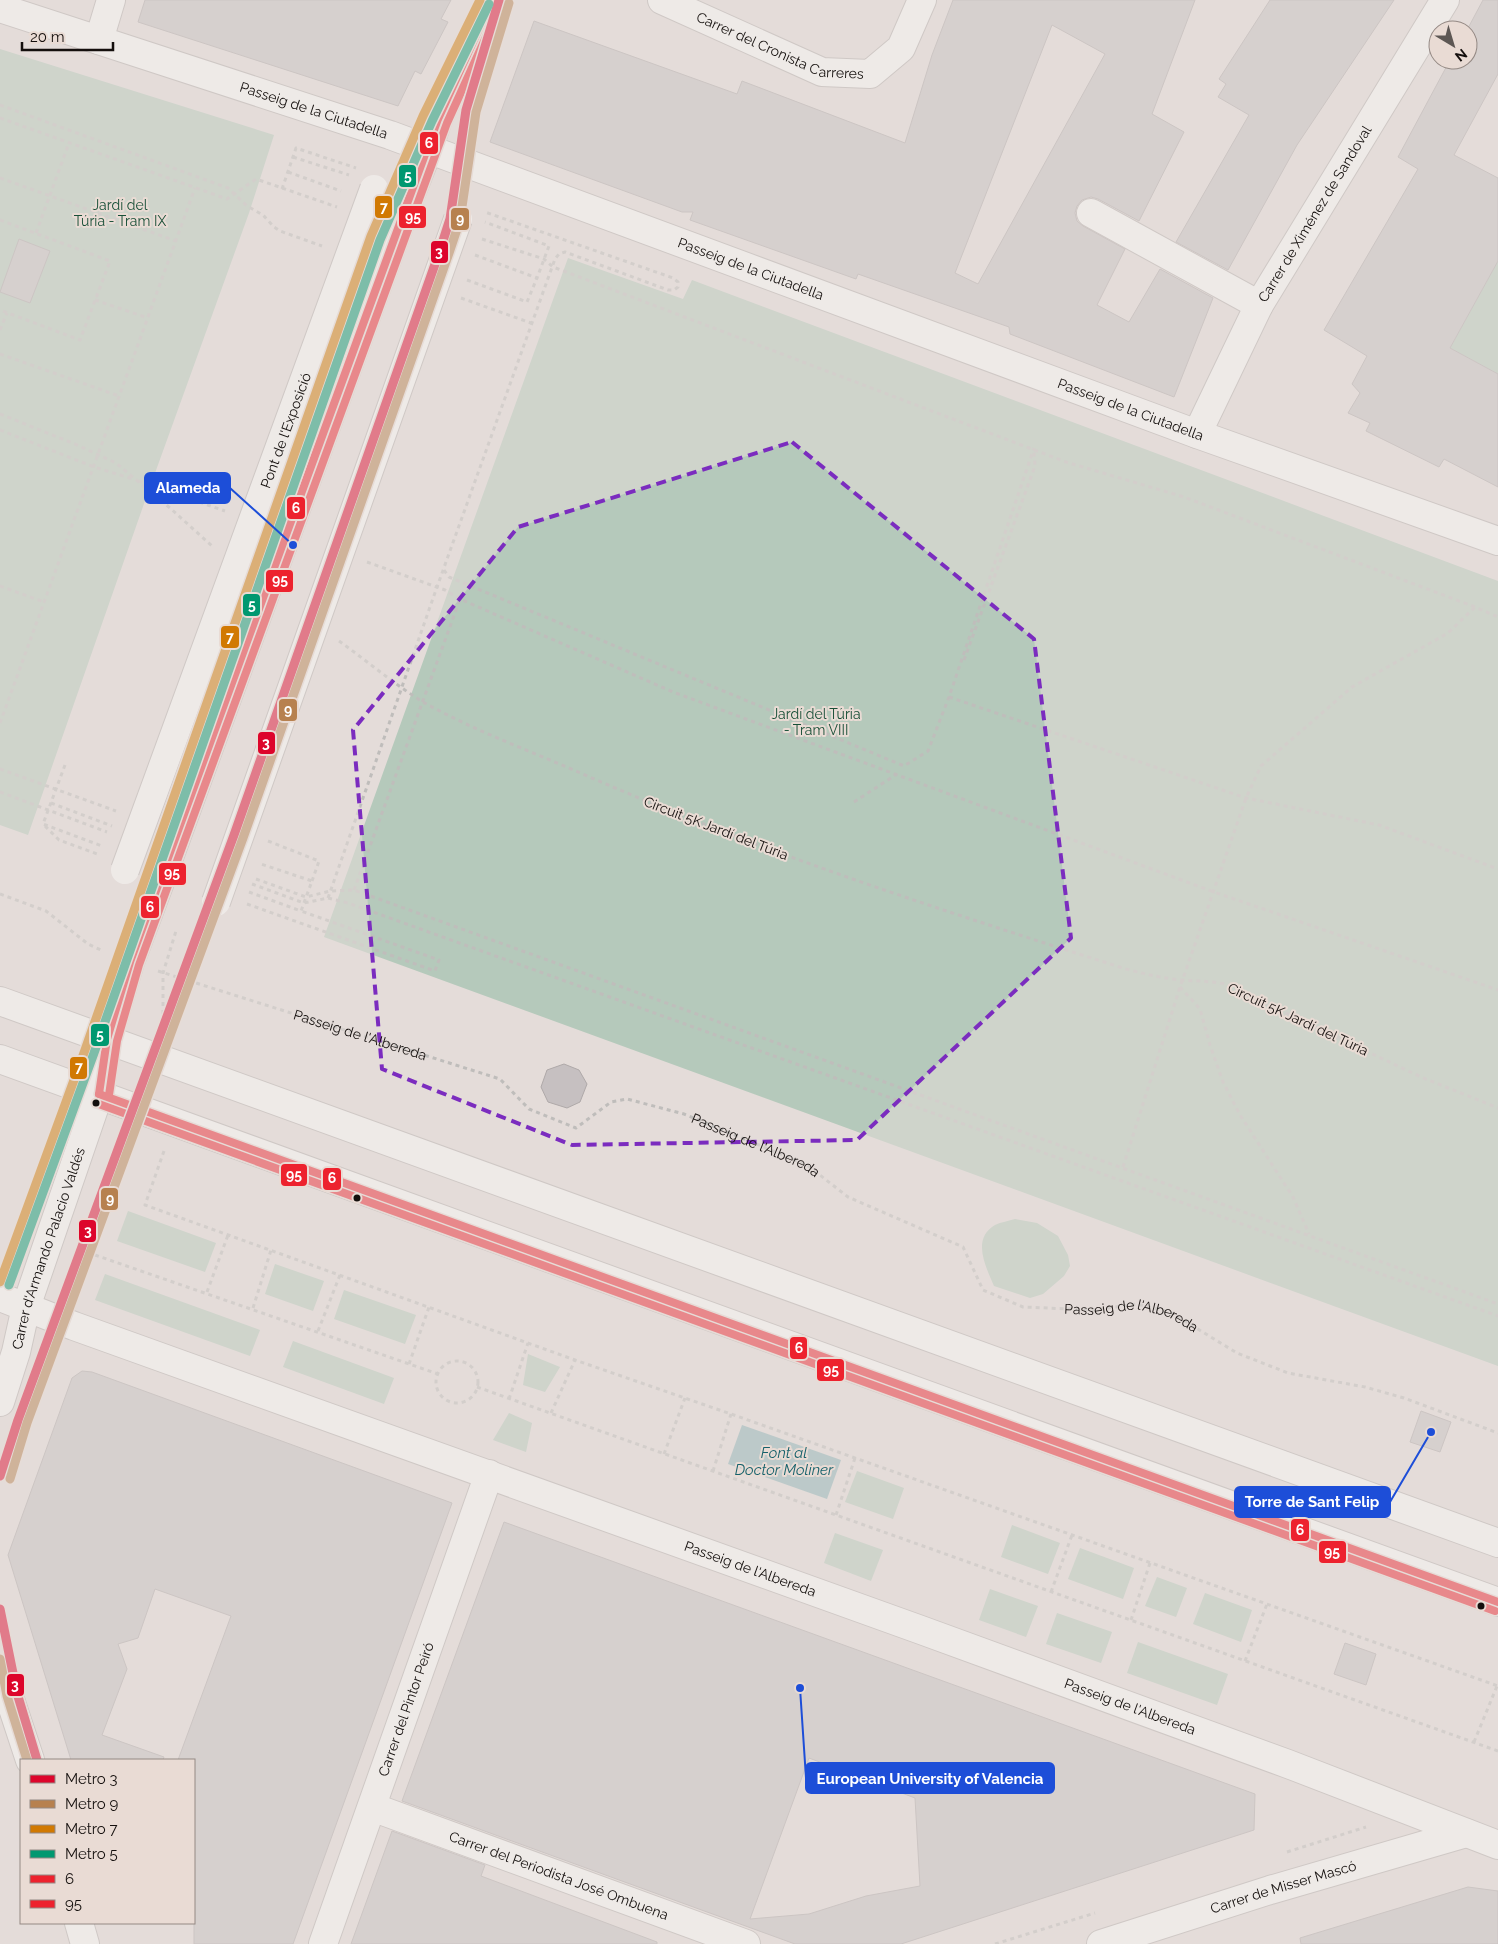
<svg xmlns="http://www.w3.org/2000/svg" width="1498" height="1944" font-family="Raleway,sans-serif">
  <style>
    .green { fill: #b5c9bb }
    .water { fill: #8db1b6 }
    .building { fill: #c6c0c1; stroke: #afa9a9; fill-rule: evenodd }
    .lines { fill: none; stroke-linecap: round; stroke-linejoin: round }
    .minor-casing { stroke: #b6b0ae; stroke-width: 30 }
    .major-casing { stroke: #b6b0ae; stroke-width: 30 }
    .path { stroke: #bfbdbb; stroke-width: 3; stroke-dasharray: 4 4; stroke-linecap: butt }
    .minor { stroke: #fbfaf9; stroke-width: 28 }
    .major { stroke: #fbfaf9; stroke-width: 28 }
    .minor-bridge-casing { stroke: #b6b0ae; stroke-width: 30; stroke-linecap: butt }
    .minor-bridge { stroke: #fbfaf9; stroke-width: 28 }
    .bus-1-casing { stroke: #e9dbd4; stroke-width: 11 }
    .bus-2-casing { stroke: #e9dbd4; stroke-width: 11 }
    .bus-1 { stroke: #ed222e; stroke-width: 8 }
    .bus-2 { stroke: #ed222e; stroke-width: 8 }
    .metro-1-casing { stroke: #e9dbd4; stroke-width: 12 }
    .metro-2-casing { stroke: #e9dbd4; stroke-width: 12 }
    .metro-3-casing { stroke: #e9dbd4; stroke-width: 12 }
    .metro-4-casing { stroke: #e9dbd4; stroke-width: 12 }
    .metro-1 { stroke: #dd052b; stroke-width: 9 }
    .metro-2 { stroke: #b7814f; stroke-width: 9 }
    .metro-3 { stroke: #d17902; stroke-width: 9 }
    .metro-4 { stroke: #009870; stroke-width: 9 }
    .marked { fill: none; stroke: #7b2cbf; stroke-width: 4; stroke-dasharray: 10 6; stroke-linejoin: round }
    .bus-dot { fill: #140f0d; stroke: #e9dbd4; stroke-width: 2 }
    .labels { text-anchor: middle; stroke-width: 4; stroke-linejoin: round; paint-order: stroke }
    .street-label { font-size: 14px; fill: #140f0d; stroke: #e9dbd4 }
    .park-label { font-size: 14px; fill: #184f37; stroke: #e9dbd4 }
    .water-label { font-size: 15px; font-style: italic; fill: #15616b; stroke: #e9dbd4 }
    .leader { fill: none; stroke: #1d4ed8; stroke-width: 2 }
    .callout-dot { fill: #1d4ed8; stroke: #e9dbd4; stroke-width: 2 }
    .callout { fill: #1d4ed8; stroke: #1d4ed8; stroke-width: 2 }
    .callout-label { font-size: 15px; text-anchor: middle; font-weight: bold; fill: #fff }
    .line-badge { stroke: #e9dbd4; stroke-width: 2 }
    .badge-label { font-size: 14px; text-anchor: middle; font-weight: bold; fill: #fff }
  </style>
  <rect width="100%" height="100%" fill="#e4dcd9"/>
  <g class="green">
    <polygon points="0,49 274,135 249,213 146,498 28,835 0,825"/>
    <polygon points="568,258 683,299 692,280 1498,581 1498,1366 324,937"/>
    <polygon points="1498,261 1498,374 1450,348"/>
    <polygon points="128,1211 216,1243 205,1272 117,1241"/>
    <path d="M1015,1219L1037,1223L1058,1236L1068,1255L1070,1266L1064,1276L1043,1294L1030,1298L994,1286C986,1267 971,1239 995,1225C1001,1222 1009,1221 1015,1219Z"/>
    <polygon points="275,1264 324,1281 313,1311 265,1294"/>
    <polygon points="105,1274 260,1330 250,1356 95,1300"/>
    <polygon points="344,1290 416,1315 405,1344 334,1319"/>
    <polygon points="293,1341 394,1378 384,1404 283,1367"/>
    <polygon points="528,1354 560,1367 545,1392 523,1385"/>
    <polygon points="509,1413 532,1423 526,1452 493,1440"/>
    <polygon points="857,1471 904,1488 893,1519 845,1502"/>
    <polygon points="1012,1525 1060,1543 1048,1574 1001,1557"/>
    <polygon points="835,1533 883,1550 871,1581 824,1563"/>
    <polygon points="1080,1548 1134,1568 1123,1599 1068,1579"/>
    <polygon points="1157,1577 1187,1588 1176,1617 1145,1606"/>
    <polygon points="990,1589 1038,1606 1026,1637 979,1620"/>
    <polygon points="1205,1593 1252,1610 1241,1642 1193,1624"/>
    <polygon points="1057,1613 1112,1632 1101,1663 1046,1644"/>
    <polygon points="1138,1642 1228,1674 1217,1705 1127,1673"/>
  </g>
  <polygon class="water" points="742,1425 841,1460 827,1499 728,1464"/>
  <g class="building">
    <polygon points="145,0 451,0 441,19 448,22 421,74 415,71 398,106 138,22"/>
    <path d="M953,0H1195L1152,114L1184,132L1139,221L1098,199L1091,197L1082,200L1077,206L1075,213L1077,221L1083,226L1125,249L1097,305L1129,322L1160,269L1213,298L1174,397L1010,334L1009,327L858,274L856,279L690,220L693,212H682L490,142L534,21L737,94L742,81L905,143L932,55ZM1052,25L1105,54L978,284L955,273Z"/>
    <polygon points="1270,0 1394,0 1297,145 1228,270 1176,242 1249,115 1218,97 1226,84 1219,79"/>
    <polygon points="1483,0 1498,0 1498,74 1454,155 1498,178 1498,261 1450,348 1498,374 1498,487 1444,459 1439,467 1366,431 1370,423 1348,413 1360,393 1352,384 1367,356 1324,330 1418,169 1398,157 1450,60 1468,60 1468,30 1467,30"/>
    <polygon points="19,239 50,251 30,303 0,292"/>
    <polygon points="564,1064 579,1070 587,1084 580,1102 567,1108 548,1102 541,1087 547,1070"/>
    <polygon points="82,1371 92,1372 452,1503 293,1944 194,1944 194,1760 178,1760 231,1616 155,1589 138,1638 118,1644 127,1669 102,1735 164,1757 163,1760 71,1760 8,1555 72,1378"/>
    <polygon points="1421,1411 1451,1422 1440,1452 1410,1442"/>
    <path d="M504,1522L1255,1794L1254,1830L901,1944H795L402,1801ZM809,1758L915,1798L920,1886L866,1896L809,1914L750,1919Z"/>
    <polygon points="1345,1643 1376,1654 1366,1685 1334,1674"/>
    <polygon points="392,1831 485,1865 481,1876 657,1942 657,1944 351,1944"/>
    <polygon points="1468,1887 1498,1891 1498,1944 1301,1944 1300,1938"/>
  </g>
  <g class="lines">
    <defs>
      <g id="minor">
        <path id="s2" d="M662,0L822,72L870,74L901,48L922,0"/>
        <polyline points="99,40 111,0"/>
        <polyline points="408,201 428,150"/>
        <polyline points="1091,213 1259,305"/>
        <path id="s3" d="M1197,434L1259,305L1445,0"/>
        <path id="s4" d="M0,1297L74,1326L921,1630L1288,1764L1498,1845"/>
        <path id="s5" d="M0,1402L16,1352L26,1307L99,1094L107,1039L130,962L160,882"/>
        <polyline points="0,1669 30,1760"/>
        <path id="s6" d="M372,1807L746,1944"/>
        <polyline points="79,1923 85,1944"/>
        <path id="s7" d="M323,1944L489,1474"/>
        <path id="s8" d="M1101,1944L1270,1890L1466,1833"/>
      </g>
      <g id="major">
        <path id="s9" d="M0,8L390,135L1197,434L1498,541"/>
        <polyline points="428,150 438,119 492,0"/>
        <polyline points="0,1001 1498,1543"/>
        <polyline points="0,1059 1498,1602"/>
      </g>
    </defs>
    <use href="#minor" class="minor-casing"/>
    <use href="#major" class="major-casing"/>
    <g class="path">
      <polyline points="0,105 228,188 247,206 263,215 274,227 280,231 322,246"/>
      <polyline points="0,118 227,199 256,179 337,207"/>
      <polyline points="293,157 349,175"/>
      <polyline points="288,172 341,191"/>
      <polyline points="0,178 176,241"/>
      <polyline points="282,189 296,148 356,168"/>
      <polyline points="0,220 110,261 80,340 0,310"/>
      <polyline points="36,233 69,143"/>
      <polyline points="482,239 544,259 553,267 1066,462 1184,497 1475,607 1498,617"/>
      <polyline points="475,255 537,278 549,246 485,222"/>
      <polyline points="467,280 527,302 537,278"/>
      <polyline points="461,298 531,323"/>
      <polyline points="95,300 148,318"/>
      <polyline points="0,330 7,313"/>
      <polyline points="0,354 119,396"/>
      <polyline points="0,414 75,444 116,463 170,508 212,546"/>
      <polyline points="0,430 94,467 133,479"/>
      <polyline points="139,481 225,511"/>
      <polyline points="367,562 445,590 460,599 673,692 1214,892 1498,990"/>
      <polyline points="444,570 449,577 904,766 928,751 949,697 1034,448"/>
      <polyline points="0,586 44,602"/>
      <path d="M339,641C367,661 394,684 423,702C471,729 525,749 576,771C755,850 940,910 1126,969C1145,974 1162,978 1181,980C1196,981 1210,981 1225,984L1421,1077L1498,1108"/>
      <polyline points="964,660 1035,466 1034,451"/>
      <polyline points="949,697 1246,798 1379,825 1498,869"/>
      <polyline points="0,723 195,188"/>
      <polyline points="65,765 43,824 102,846"/>
      <polyline points="0,769 116,811"/>
      <polyline points="0,792 107,832"/>
      <polyline points="854,802 897,774"/>
      <polyline points="51,803 112,826"/>
      <polyline points="45,826 59,840 100,855"/>
      <polyline points="268,841 319,861 312,881"/>
      <polyline points="256,879 306,897 330,891 354,890 1498,1304"/>
      <polyline points="252,884 304,903 328,898 348,903 1498,1316"/>
      <polyline points="354,890 460,599"/>
      <polyline points="249,892 301,911 312,881 261,864"/>
      <polyline points="0,894 46,911 88,944 103,951"/>
      <polyline points="328,898 437,587 555,259 559,254 565,252 668,290 674,290 678,287 678,282 673,278 485,212"/>
      <polyline points="247,904 435,971 439,960 301,911"/>
      <path id="s1" d="M158,971L500,1079L529,1109L576,1128L611,1102L627,1099L684,1114L807,1165L848,1197L963,1247L983,1290L1023,1307L1094,1310L1137,1304L1170,1312L1237,1353L1288,1373L1365,1387L1404,1398L1498,1433"/>
      <polyline points="1180,987 1200,1009 1210,1045 1223,1082 1240,1115 1293,1197 1309,1234"/>
      <polyline points="163,1030 163,973 176,931"/>
      <polyline points="164,1151 145,1205 575,1360 731,1414 1498,1686"/>
      <polyline points="1123,1167 1180,987 1246,798 1261,766 1352,687 1448,633 1475,607"/>
      <polyline points="95,1255 438,1374"/>
      <polyline points="207,1292 228,1235"/>
      <polyline points="68,1293 75,1268 117,1154 129,1137"/>
      <polyline points="253,1308 271,1250"/>
      <polyline points="318,1331 340,1275"/>
      <circle cx="457" cy="1382" r="21"/>
      <polyline points="409,1364 429,1307"/>
      <polyline points="477,1387 1498,1751"/>
      <polyline points="509,1399 528,1343"/>
      <polyline points="551,1413 575,1360"/>
      <polyline points="664,1454 685,1398"/>
      <polyline points="713,1471 731,1414"/>
      <polyline points="0,1478 21,1423"/>
      <polyline points="836,1515 855,1458"/>
      <polyline points="1051,1592 1072,1535"/>
      <polyline points="0,1606 11,1641"/>
      <polyline points="1131,1620 1150,1563"/>
      <polyline points="1245,1661 1267,1604"/>
      <polyline points="1474,1742 1497,1686"/>
      <polyline points="1287,1852 1366,1827"/>
      <polyline points="995,1944 1095,1913"/>
    </g>
    <use href="#minor" class="minor"/>
    <use href="#major" class="major"/>
    <defs>
      <g id="minor-bridge">
        <path id="s10" d="M125,870L374,189"/>
        <polyline points="160,882 408,201"/>
        <polyline points="216,902 458,219"/>
      </g>
    </defs>
    <use href="#minor-bridge" class="minor-bridge-casing"/>
    <use href="#minor-bridge" class="minor-bridge"/>
    <defs>
      <g id="bus-1">
        <polyline points="99,1094 1498,1602"/>
        <polyline points="99,1094 107,1039 130,962 438,119 492,0"/>
      </g>
      <g id="bus-2">
        <polyline points="109,1095 117,1041 139,965 447,123 501,4"/>
        <polyline points="96,1103 1495,1611"/>
      </g>
    </defs>
    <use href="#bus-1" class="bus-1-casing"/>
    <use href="#bus-2" class="bus-2-casing"/>
    <use href="#bus-1" class="bus-1"/>
    <use href="#bus-2" class="bus-2"/>
    <defs>
      <g id="metro-1">
        <polyline points="0,1476 18,1420 234,835 440,250 450,219 466,110 499,0"/>
        <polyline points="0,1609 17,1693 37,1760"/>
      </g>
      <g id="metro-2">
        <polyline points="10,1479 27,1423 243,838 449,253 460,220 476,112 509,3"/>
        <polyline points="0,1659 7,1696 27,1760"/>
      </g>
      <polyline id="metro-3" points="0,1282 85,1050 371,236 423,116 480,0"/>
      <polyline id="metro-4" points="9,1285 94,1053 380,240 432,121 489,4"/>
    </defs>
    <use href="#metro-1" class="metro-1-casing"/>
    <use href="#metro-2" class="metro-2-casing"/>
    <use href="#metro-3" class="metro-3-casing"/>
    <use href="#metro-4" class="metro-4-casing"/>
    <use href="#metro-1" class="metro-1"/>
    <use href="#metro-2" class="metro-2"/>
    <use href="#metro-3" class="metro-3"/>
    <use href="#metro-4" class="metro-4"/>
  </g>
  <path d="M0 0H1498V1944H0ZM792,442L1034,639L1071,938L857,1140L572,1145L382,1069L353,730L518,527Z" fill="#e4dcd9" fill-opacity=".55" fill-rule="evenodd"/>
  <path class="marked" d="M792,442L1034,639L1071,938L857,1140L572,1145L382,1069L353,730L518,527Z"/>
  <g class="bus-dot">
    <circle cx="96" cy="1103" r="4.5"/>
    <circle cx="357" cy="1198" r="4.5"/>
    <circle cx="1481" cy="1606" r="4.5"/>
  </g>
  <g class="labels">
    <g class="street-label">
      <text dy="5" stroke="none"><textPath href="#s2" startOffset="128">Carrer del Cronista Carreres</textPath></text>
      <text dy="5" stroke="none"><textPath href="#s9" startOffset="330">Passeig de la Ciutadella</textPath></text>
      <text dy="5" stroke="none"><textPath href="#s3" startOffset="250">Carrer de Ximénez de Sandoval</textPath></text>
      <text dy="5" stroke="none"><textPath href="#s9" startOffset="795">Passeig de la Ciutadella</textPath></text>
      <text dy="5" stroke="none"><textPath href="#s9" startOffset="1200">Passeig de la Ciutadella</textPath></text>
      <text dy="5" stroke="none"><textPath href="#s10" startOffset="468">Pont de l'Exposició</textPath></text>
      <text transform="translate(716 828) rotate(21)" y="5">Circuit 5K Jardí del Túria</text>
      <text transform="translate(1298 1019) rotate(25)" y="5">Circuit 5K Jardí del Túria</text>
      <text dy="5" stroke="none"><textPath href="#s1" startOffset="212">Passeig de l'Albereda</textPath></text>
      <text dy="5" stroke="none"><textPath href="#s1" startOffset="648">Passeig de l'Albereda</textPath></text>
      <text dy="5" stroke="none"><textPath href="#s5" startOffset="161">Carrer d'Armando Palacio Valdés</textPath></text>
      <text dy="5" stroke="none"><textPath href="#s1" startOffset="1082">Passeig de l'Albereda</textPath></text>
      <text dy="5" stroke="none"><textPath href="#s4" startOffset="798">Passeig de l'Albereda</textPath></text>
      <text dy="5" stroke="none"><textPath href="#s4" startOffset="1202">Passeig de l'Albereda</textPath></text>
      <text dy="5" stroke="none"><textPath href="#s7" startOffset="249">Carrer del Pintor Peiró</textPath></text>
      <text dy="5" stroke="none"><textPath href="#s6" startOffset="199">Carrer del Periodista José Ombuena</textPath></text>
      <text dy="5" stroke="none"><textPath href="#s8" startOffset="191">Carrer de Misser Mascó</textPath></text>
    </g>
    <g class="park-label">
      <text x="120" y="210">Jardí del<tspan x="120" dy="16">Túria - Tram IX</tspan></text>
      <text x="816" y="719">Jardí del Túria<tspan x="816" dy="16">- Tram VIII</tspan></text>
    </g>
    <g class="water-label">
      <text x="784" y="1458">Font al<tspan x="784" dy="17">Doctor Moliner</tspan></text>
    </g>
  </g>
  <path class="leader" d="M293 545L230 488M1431 1432L1390 1502M800 1688L806 1778"/>
  <g class="callout-dot">
    <circle cx="293" cy="545" r="5"/>
    <circle cx="1431" cy="1432" r="5"/>
    <circle cx="800" cy="1688" r="5"/>
  </g>
  <g class="callout">
    <rect x="145" y="473" width="85" height="30" rx="5"/>
    <rect x="1235" y="1487" width="155" height="30" rx="5"/>
    <rect x="806" y="1763" width="248" height="30" rx="5"/>
  </g>
  <g class="callout-label">
    <text x="188" y="493">Alameda</text>
    <text x="1312" y="1507">Torre de Sant Felip</text>
    <text x="930" y="1784">European University of Valencia</text>
  </g>
  <g class="line-badge">
    <rect x="419" y="131" width="20" height="24" rx="5" fill="#ed222e"/>
    <rect x="398" y="164" width="19" height="24" rx="5" fill="#009870"/>
    <rect x="374" y="195" width="19" height="24" rx="5" fill="#d17902"/>
    <rect x="398" y="205" width="29" height="24" rx="5" fill="#ed222e"/>
    <rect x="450" y="207" width="20" height="24" rx="5" fill="#b7814f"/>
    <rect x="430" y="240" width="19" height="24" rx="5" fill="#dd052b"/>
    <rect x="286" y="496" width="20" height="24" rx="5" fill="#ed222e"/>
    <rect x="265" y="569" width="29" height="24" rx="5" fill="#ed222e"/>
    <rect x="242" y="593" width="19" height="24" rx="5" fill="#009870"/>
    <rect x="220" y="625" width="20" height="24" rx="5" fill="#d17902"/>
    <rect x="278" y="698" width="20" height="24" rx="5" fill="#b7814f"/>
    <rect x="257" y="731" width="19" height="24" rx="5" fill="#dd052b"/>
    <rect x="158" y="862" width="29" height="24" rx="5" fill="#ed222e"/>
    <rect x="140" y="895" width="20" height="24" rx="5" fill="#ed222e"/>
    <rect x="90" y="1023" width="20" height="24" rx="5" fill="#009870"/>
    <rect x="69" y="1056" width="19" height="24" rx="5" fill="#d17902"/>
    <rect x="280" y="1163" width="28" height="24" rx="5" fill="#ed222e"/>
    <rect x="322" y="1167" width="20" height="24" rx="5" fill="#ed222e"/>
    <rect x="100" y="1187" width="19" height="24" rx="5" fill="#b7814f"/>
    <rect x="78" y="1219" width="19" height="24" rx="5" fill="#dd052b"/>
    <rect x="789" y="1336" width="19" height="24" rx="5" fill="#ed222e"/>
    <rect x="816" y="1358" width="29" height="24" rx="5" fill="#ed222e"/>
    <rect x="1290" y="1518" width="20" height="24" rx="5" fill="#ed222e"/>
    <rect x="1318" y="1540" width="29" height="24" rx="5" fill="#ed222e"/>
    <rect x="6" y="1673" width="19" height="24" rx="5" fill="#dd052b"/>
  </g>
  <g class="badge-label">
    <text x="429" y="148">6</text>
    <text x="408" y="181">5</text>
    <text x="384" y="212">7</text>
    <text x="413" y="222">95</text>
    <text x="460" y="224">9</text>
    <text x="439" y="257">3</text>
    <text x="296" y="513">6</text>
    <text x="280" y="585">95</text>
    <text x="252" y="610">5</text>
    <text x="230" y="642">7</text>
    <text x="288" y="715">9</text>
    <text x="266" y="748">3</text>
    <text x="172" y="878">95</text>
    <text x="150" y="912">6</text>
    <text x="100" y="1040">5</text>
    <text x="79" y="1072">7</text>
    <text x="294" y="1180">95</text>
    <text x="332" y="1183">6</text>
    <text x="110" y="1204">9</text>
    <text x="88" y="1236">3</text>
    <text x="799" y="1353">6</text>
    <text x="831" y="1375">95</text>
    <text x="1300" y="1535">6</text>
    <text x="1332" y="1557">95</text>
    <text x="15" y="1690">3</text>
  </g>
  <rect x="20" y="1759" width="175" height="165" fill="#e9dbd4" stroke="#948984"/>
  <rect x="30" y="1775" width="25" height="8" fill="#dd052b" stroke="#948984"/>
  <text x="65" y="1784" font-size="15" fill="#140f0d">Metro 3</text>
  <rect x="30" y="1800" width="25" height="8" fill="#b7814f" stroke="#948984"/>
  <text x="65" y="1809" font-size="15" fill="#140f0d">Metro 9</text>
  <rect x="30" y="1825" width="25" height="8" fill="#d17902" stroke="#948984"/>
  <text x="65" y="1834" font-size="15" fill="#140f0d">Metro 7</text>
  <rect x="30" y="1850" width="25" height="8" fill="#009870" stroke="#948984"/>
  <text x="65" y="1859" font-size="15" fill="#140f0d">Metro 5</text>
  <rect x="30" y="1875" width="25" height="8" fill="#ed222e" stroke="#948984"/>
  <text x="65" y="1884" font-size="15" fill="#140f0d">6</text>
  <rect x="30" y="1900" width="25" height="8" fill="#ed222e" stroke="#948984"/>
  <text x="65" y="1909" font-size="15" fill="#140f0d">95</text>
  <g transform="translate(1453 45) rotate(142)"><circle r="24" fill="#e9dbd4" stroke="#948984"/>
  <path d="M0-4L9 19L0 12L-9 19Z" fill="#5d5754"/>
  <text y="-8" font-size="14" font-weight="bold" text-anchor="middle" fill="#140f0d">N</text>
  </g>
  <path d="M22 42v8h91v-8" fill="none" stroke="#140f0d" stroke-width="2.5"/>
  <text x="30" y="42" font-size="15" fill="#140f0d" stroke="#e9dbd4" stroke-width="4" paint-order="stroke">20 m</text>
</svg>
